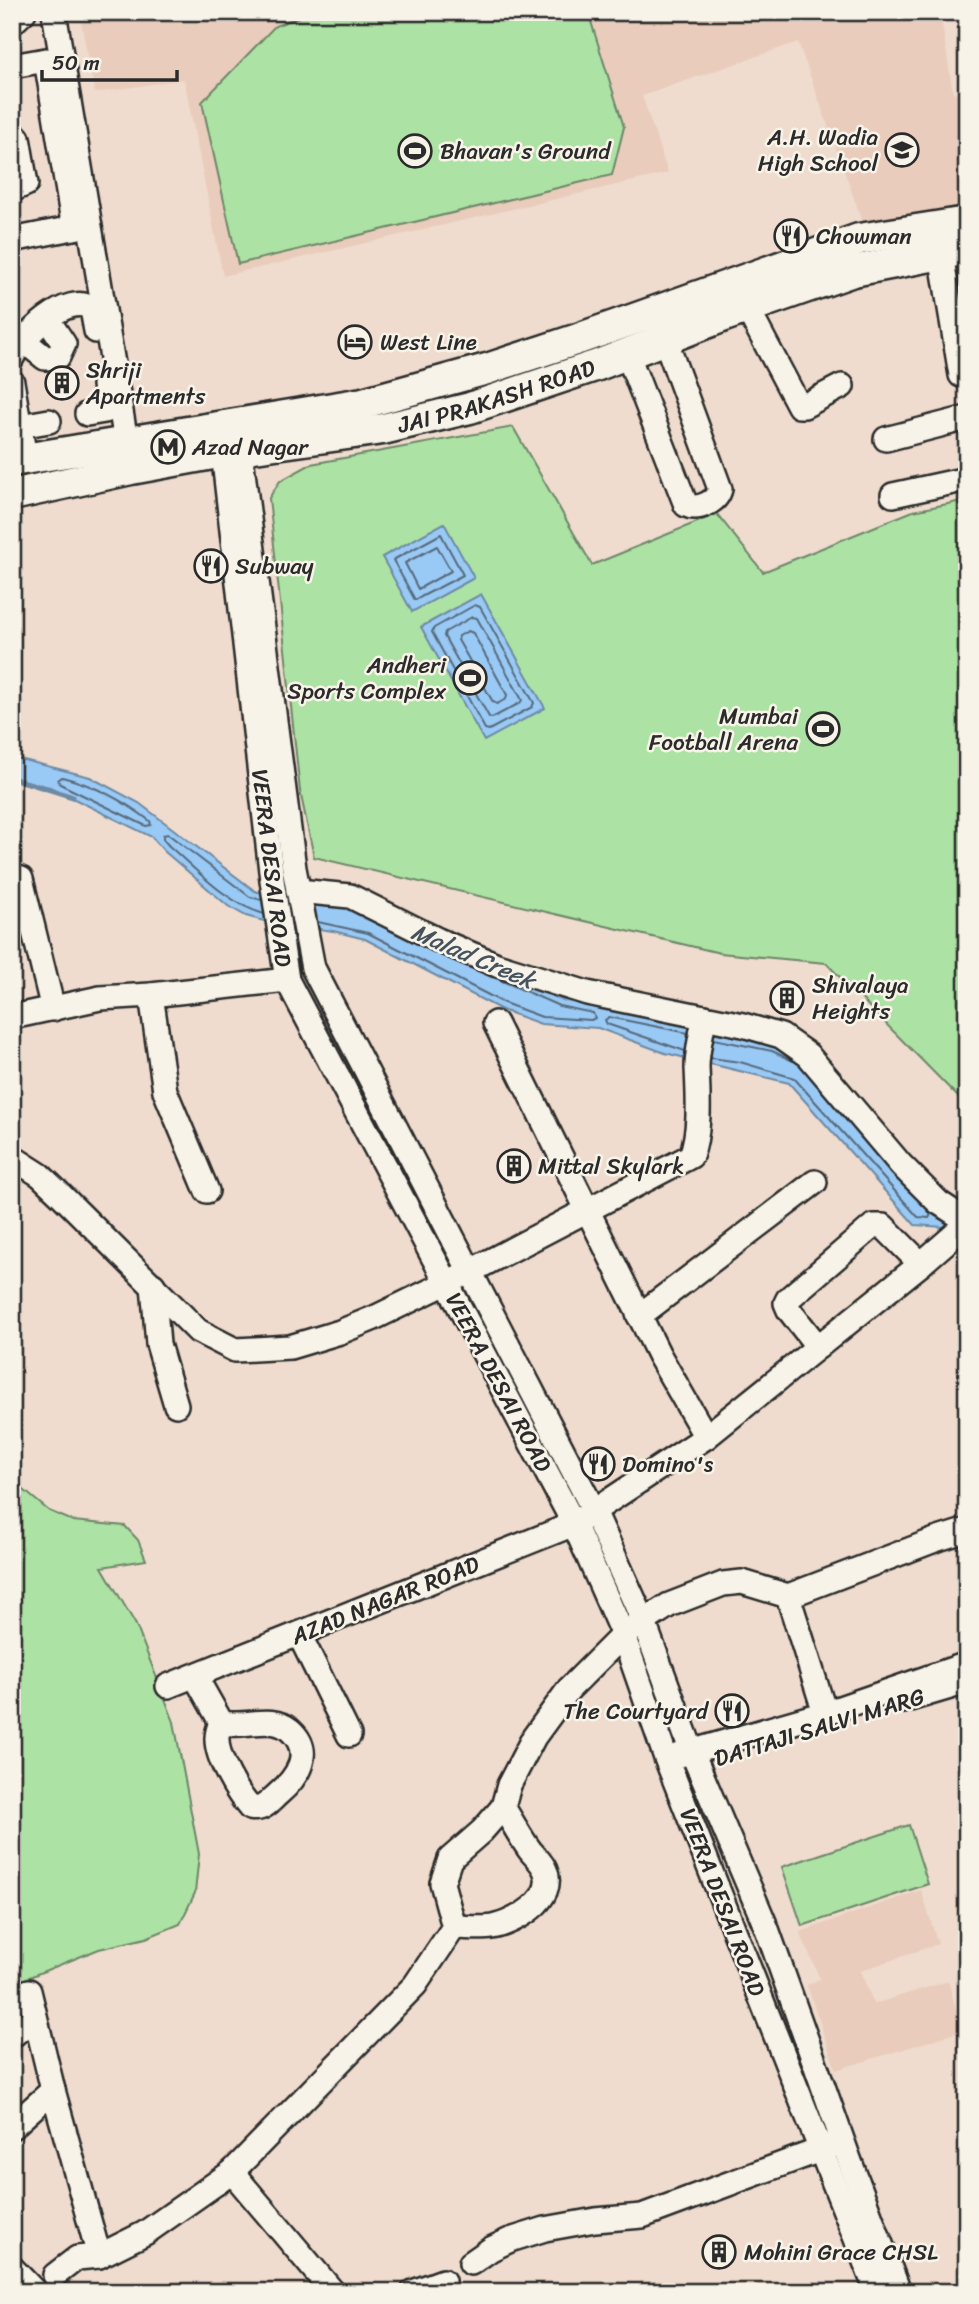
<svg xmlns="http://www.w3.org/2000/svg" width="979" height="2304" font-family="Sriracha,sans-serif">
  <style>
    .built { fill: #e9ccbc }
    .green { fill: #ade2a5; stroke: #6c8668; stroke-width: 2 }
    .water { fill: #99c9f5; stroke: #6d8aa4; stroke-width: 2 }
    .lines { fill: none; stroke-linecap: round; stroke-linejoin: round }
    .shore { stroke: #576a7c; stroke-width: 2 }
    .stream { stroke: #6d8aa4; stroke-width: 5 }
    .minor-casing { stroke: #2b2b2b; stroke-width: 28 }
    .major-casing { stroke: #2b2b2b; stroke-width: 35 }
    .minor { stroke: #f7f3e8; stroke-width: 23 }
    .major { stroke: #f7f3e8; stroke-width: 30 }
    .labels { text-anchor: middle; stroke-width: 5; stroke-linejoin: round; paint-order: stroke }
    .poi-label { font-size: 23px; fill: #2b2b2b; stroke: #f7f3e8; text-anchor: start }
    .street-label { font-size: 23px; fill: #2b2b2b; stroke: #f7f3e8 }
    .water-label { font-size: 24px; font-style: italic; fill: #46525e; stroke: #f7f3e8 }
  </style>
  <rect width="100%" height="100%" fill="#efdcce"/>
  <filter id="ink" filterUnits="userSpaceOnUse"><feTurbulence type="fractalNoise" baseFrequency=".0143" numOctaves="2"/><feDisplacementMap in="SourceGraphic" scale="14" xChannelSelector="R" yChannelSelector="G"/><feConvolveMatrix kernelMatrix="1 2 1 2 8 2 1 2 1" color-interpolation-filters="sRGB"/></filter>
  <g filter="url(#ink)">
    <g class="built">
      <polygon points="79,12 940,12 953,93 967,91 967,207 864,226 798,42 642,96 668,173 223,276 184,79 95,93"/>
      <polygon points="921,1890 938,1944 860,1971 874,2004 948,1981 962,2031 836,2070 807,1985 820,1979 800,1932"/>
    </g>
    <g class="green">
      <polygon points="312,12 588,12 624,127 612,175 238,264 202,102 275,26"/>
      <polygon points="513,427 592,565 717,514 763,572 913,511 967,500 967,1106 826,963 720,953 314,857 300,791 269,498 280,481 311,464"/>
      <polygon points="19,1486 49,1511 73,1521 125,1526 138,1540 146,1560 102,1567 136,1625 174,1722 199,1854 195,1893 180,1924 146,1938 99,1949 12,1984 12,1487"/>
      <polygon points="909,1825 928,1884 802,1926 782,1867"/>
    </g>
    <g class="water">
      <polygon points="444,523 474,578 412,612 382,557"/>
      <polygon points="481,594 545,708 484,741 421,627"/>
      <polygon points="12,757 90,777 139,803 255,891 283,899 308,902 344,900 562,1000 774,1045 801,1056 935,1208 967,1203 967,1223 958,1228 915,1225 789,1083 665,1053 598,1028 541,1024 502,1010 365,939 333,931 264,921 246,916 228,906 164,851 152,837 50,787 12,778"/>
    </g>
    <g class="lines">
      <g class="shore">
        <polygon points="441,534 463,575 415,600 393,560"/>
        <polygon points="437,546 451,571 418,589 405,563"/>
        <polygon points="475,605 480,607 534,703 532,707 489,730 485,729 432,632 434,628"/>
        <polygon points="472,617 477,618 522,700 520,703 492,718 489,717 444,636 445,632"/>
        <polygon points="468,631 473,633 507,695 506,699 497,704 493,702 458,640 459,636"/>
        <path d="M62,777C94,785 124,801 150,821L151,825L146,826L60,784L58,780Z"/>
        <path d="M262,900L250,897L168,834L163,835V839L169,846C198,871 226,903 264,914"/>
        <polyline points="318,922 368,933 504,1003 542,1017 591,1020 595,1018 593,1013 559,1006 500,980"/>
        <polyline points="714,1039 772,1051 793,1061"/>
        <polyline points="685,1051 607,1024 605,1020 609,1017 688,1033"/>
        <polyline points="711,1058 740,1062 794,1078 918,1217 929,1218 931,1214 927,1210"/>
      </g>
      <polyline class="stream" points="12,778 73,797"/>
      <defs>
        <g id="minor">
          <polyline points="54,12 129,459"/>
          <polyline points="12,23 24,12"/>
          <polyline points="12,66 46,60 74,228"/>
          <polyline points="12,132 18,138 26,184 12,190"/>
          <polyline points="12,240 88,225"/>
          <polyline points="941,254 961,375"/>
          <polyline points="747,308 799,406 804,406 842,386"/>
          <polyline points="24,341 45,358 58,357 64,344 48,320"/>
          <path d="M627,353L686,505C698,511 717,502 720,489L665,339"/>
          <path d="M12,358C21,337 69,290 92,309L96,331"/>
          <polyline points="12,382 25,458"/>
          <polyline points="87,414 105,411 107,408 104,385"/>
          <polyline points="20,426 49,421"/>
          <polyline points="886,439 967,418"/>
          <polyline points="240,449 294,868 313,968 594,1511 643,1620 692,1752 767,1929 849,2159 899,2292"/>
          <polyline points="223,452 272,880 287,980 574,1524 623,1635 666,1758 877,2292"/>
          <polyline points="893,495 967,479"/>
          <polyline points="12,876 21,879 53,1009"/>
          <polyline points="298,891 350,896 438,940 497,965 587,993 743,1025 781,1036 808,1055 901,1165 938,1202 967,1221"/>
          <polyline points="151,995 165,1091 207,1191"/>
          <polyline points="12,1017 100,998 151,995 287,980"/>
          <polyline points="495,1023 659,1355 706,1437"/>
          <path d="M12,1157L40,1175L60,1194L198,1331L235,1350L290,1347L340,1332L374,1318L469,1272L691,1156C701,1129 698,1096 697,1067C697,1051 702,1033 704,1017"/>
          <polyline points="153,1285 158,1344 176,1405"/>
          <polyline points="639,1316 815,1182"/>
          <polyline points="818,1347 789,1310 786,1303 788,1299 873,1226 883,1226 921,1264"/>
          <polyline points="299,1634 349,1735"/>
          <path d="M195,1676L221,1722C243,1730 270,1713 290,1730C315,1752 297,1778 278,1794C269,1802 263,1811 250,1808C238,1794 216,1758 217,1738C217,1733 219,1727 221,1722"/>
          <polyline points="168,1686 574,1524 706,1437 921,1264 967,1224"/>
          <polyline points="903,1701 967,1682"/>
          <polyline points="825,1713 788,1596 935,1540 967,1530"/>
          <polyline points="680,1755 825,1713 967,1664"/>
          <path d="M454,1927C466,1927 480,1929 492,1927C514,1923 558,1899 545,1870C542,1862 534,1856 529,1849C519,1835 512,1821 503,1807"/>
          <polyline points="29,1991 53,2090 99,2256"/>
          <polyline points="12,2036 35,2017"/>
          <polyline points="12,2127 53,2090"/>
          <polyline points="232,2172 333,2292"/>
          <polyline points="471,2263 491,2249 510,2240 545,2229 595,2220 642,2216 836,2144"/>
          <polyline points="12,2268 35,2292"/>
          <polyline points="55,2275 77,2258 99,2256 145,2233 232,2172 415,1985 454,1927 442,1883 450,1859 482,1831 503,1807 509,1785 534,1737 569,1689 623,1635 669,1605 723,1584 742,1582 788,1596"/>
          <polyline points="413,2292 443,2281"/>
        </g>
        <g id="major">
          <polyline points="12,461 363,403 487,369 578,339 859,239 967,222"/>
          <path id="s1" d="M12,495L131,469L240,449L383,429L470,408L598,365L727,315L853,271L967,249"/>
        </g>
      </defs>
      <use href="#minor" class="minor-casing"/>
      <use href="#major" class="major-casing"/>
      <use href="#minor" class="minor"/>
      <use href="#major" class="major"/>
    </g>
  </g>
  <defs>
    <symbol id="school-ring" viewBox="-11 -11 22 22"><circle r="9.5" fill="#f7f3e8" stroke="#2b2b2b" stroke-width="1.5"/><path d="M0-5L7-2L0 1L-7-2ZM-4 1L0 2.5L4 1V4Q0 6-4 4Z" fill="#2b2b2b"/></symbol>
    <symbol id="stadium-ring" viewBox="-11 -11 22 22"><circle r="9.5" fill="#f7f3e8" stroke="#2b2b2b" stroke-width="1.5"/><path d="M0-5a6.5 5 0 1 0 0 10a6.5 5 0 1 0 0-10ZM-3.5-1.8h7v3.6h-7Z" fill="#2b2b2b"/></symbol>
    <symbol id="restaurant-ring" viewBox="-11 -11 22 22"><circle r="9.5" fill="#f7f3e8" stroke="#2b2b2b" stroke-width="1.5"/><path d="M-5-6h1v4h1v-4h1v4h1v-4h1v5L-1.5 .5V6h-2V.5L-5-1ZM5-6V6H3V1.5H1.5Q1.5-4 5-6Z" fill="#2b2b2b"/></symbol>
    <symbol id="hotel-ring" viewBox="-11 -11 22 22"><circle r="9.5" fill="#f7f3e8" stroke="#2b2b2b" stroke-width="1.5"/><path d="M-6-4.5h1.5V1H6V5H4.5V3h-9V5H-6ZM-4 0a1.8 1.8 0 1 1 3.6 0ZM.5 0V-2.5h3Q6-2.5 6 0Z" fill="#2b2b2b"/></symbol>
    <symbol id="building-ring" viewBox="-11 -11 22 22"><circle r="9.5" fill="#f7f3e8" stroke="#2b2b2b" stroke-width="1.5"/><path d="M-4-6H4V6H1V3H-1V6H-4ZM-2.5-4.3h1.7v1.8h-1.7ZM.8-4.3h1.7v1.8H.8ZM-2.5-1h1.7V.8h-1.7ZM.8-1h1.7V.8H.8Z" fill="#2b2b2b"/></symbol>
    <symbol id="metro-ring" viewBox="-11 -11 22 22"><circle r="9.5" fill="#f7f3e8" stroke="#2b2b2b" stroke-width="1.5"/><path d="M-5.5 5V-5H-3L0 0L3-5H5.5V5H3V-.5L0 4L-3-.5V5Z" fill="#2b2b2b"/></symbol>
  </defs>
  <g fill-rule="evenodd">
    <use href="#school-ring" x="883" y="131" width="38" height="38"/>
    <use href="#stadium-ring" x="396" y="132" width="38" height="38"/>
    <use href="#restaurant-ring" x="772" y="217" width="38" height="38"/>
    <use href="#hotel-ring" x="336" y="323" width="38" height="38"/>
    <use href="#building-ring" x="43" y="364" width="38" height="38"/>
    <use href="#metro-ring" x="149" y="428" width="38" height="38"/>
    <use href="#restaurant-ring" x="192" y="547" width="38" height="38"/>
    <use href="#stadium-ring" x="451" y="659" width="38" height="38"/>
    <use href="#stadium-ring" x="804" y="710" width="38" height="38"/>
    <use href="#building-ring" x="768" y="979" width="38" height="38"/>
    <use href="#building-ring" x="495" y="1147" width="38" height="38"/>
    <use href="#restaurant-ring" x="579" y="1445" width="38" height="38"/>
    <use href="#restaurant-ring" x="713" y="1692" width="38" height="38"/>
    <use href="#building-ring" x="700" y="2233" width="38" height="38"/>
  </g>
  <g class="labels">
    <g class="poi-label">
      <text x="878" y="145" text-anchor="end">A.H. Wadia<tspan x="878" dy="26">High School</tspan></text>
      <text x="440" y="159">Bhavan's Ground</text>
      <text x="816" y="244">Chowman</text>
      <text x="380" y="350">West Line</text>
      <text x="86" y="378">Shriji<tspan x="86" dy="26">Apartments</tspan></text>
      <text x="192" y="455">Azad Nagar</text>
      <text x="235" y="574">Subway</text>
      <text x="446" y="673" text-anchor="end">Andheri<tspan x="446" dy="26">Sports Complex</tspan></text>
      <text x="798" y="724" text-anchor="end">Mumbai<tspan x="798" dy="26">Football Arena</tspan></text>
      <text x="812" y="993">Shivalaya<tspan x="812" dy="26">Heights</tspan></text>
      <text x="538" y="1174">Mittal Skylark</text>
      <text x="622" y="1472">Domino's</text>
      <text x="708" y="1719" text-anchor="end">The Courtyard</text>
      <text x="744" y="2260">Mohini Grace CHSL</text>
    </g>
    <g class="street-label">
      <text dy="8" stroke="none"><textPath href="#s1" startOffset="495">JAI PRAKASH ROAD</textPath></text>
      <text transform="translate(272 868) rotate(83)" y="8">VEERA DESAI ROAD</text>
      <text transform="translate(499 1382) rotate(62)" y="8">VEERA DESAI ROAD</text>
      <text transform="translate(385 1600) rotate(-22)" y="8">AZAD NAGAR ROAD</text>
      <text transform="translate(819 1727) rotate(-17)" y="8">DATTAJI SALVI MARG</text>
      <text transform="translate(723 1902) rotate(69)" y="8">VEERA DESAI ROAD</text>
    </g>
    <g class="water-label">
      <text transform="translate(473 956) rotate(23)" y="8">Malad Creek</text>
    </g>
  </g>
  <rect width="979" height="2304" fill="none" stroke="#f7f3e8" stroke-width="42"/>
  <rect x="21" y="21" width="937" height="2262" fill="none" stroke="#2b2b2b" stroke-width="2.5" filter="url(#ink)"/>
  <path d="M42 70v10h135v-10" fill="none" stroke="#2b2b2b" stroke-width="3.5"/>
  <text x="52" y="70" font-size="21" fill="#2b2b2b" stroke="#f7f3e8" stroke-width="5" paint-order="stroke">50 m</text>
</svg>
